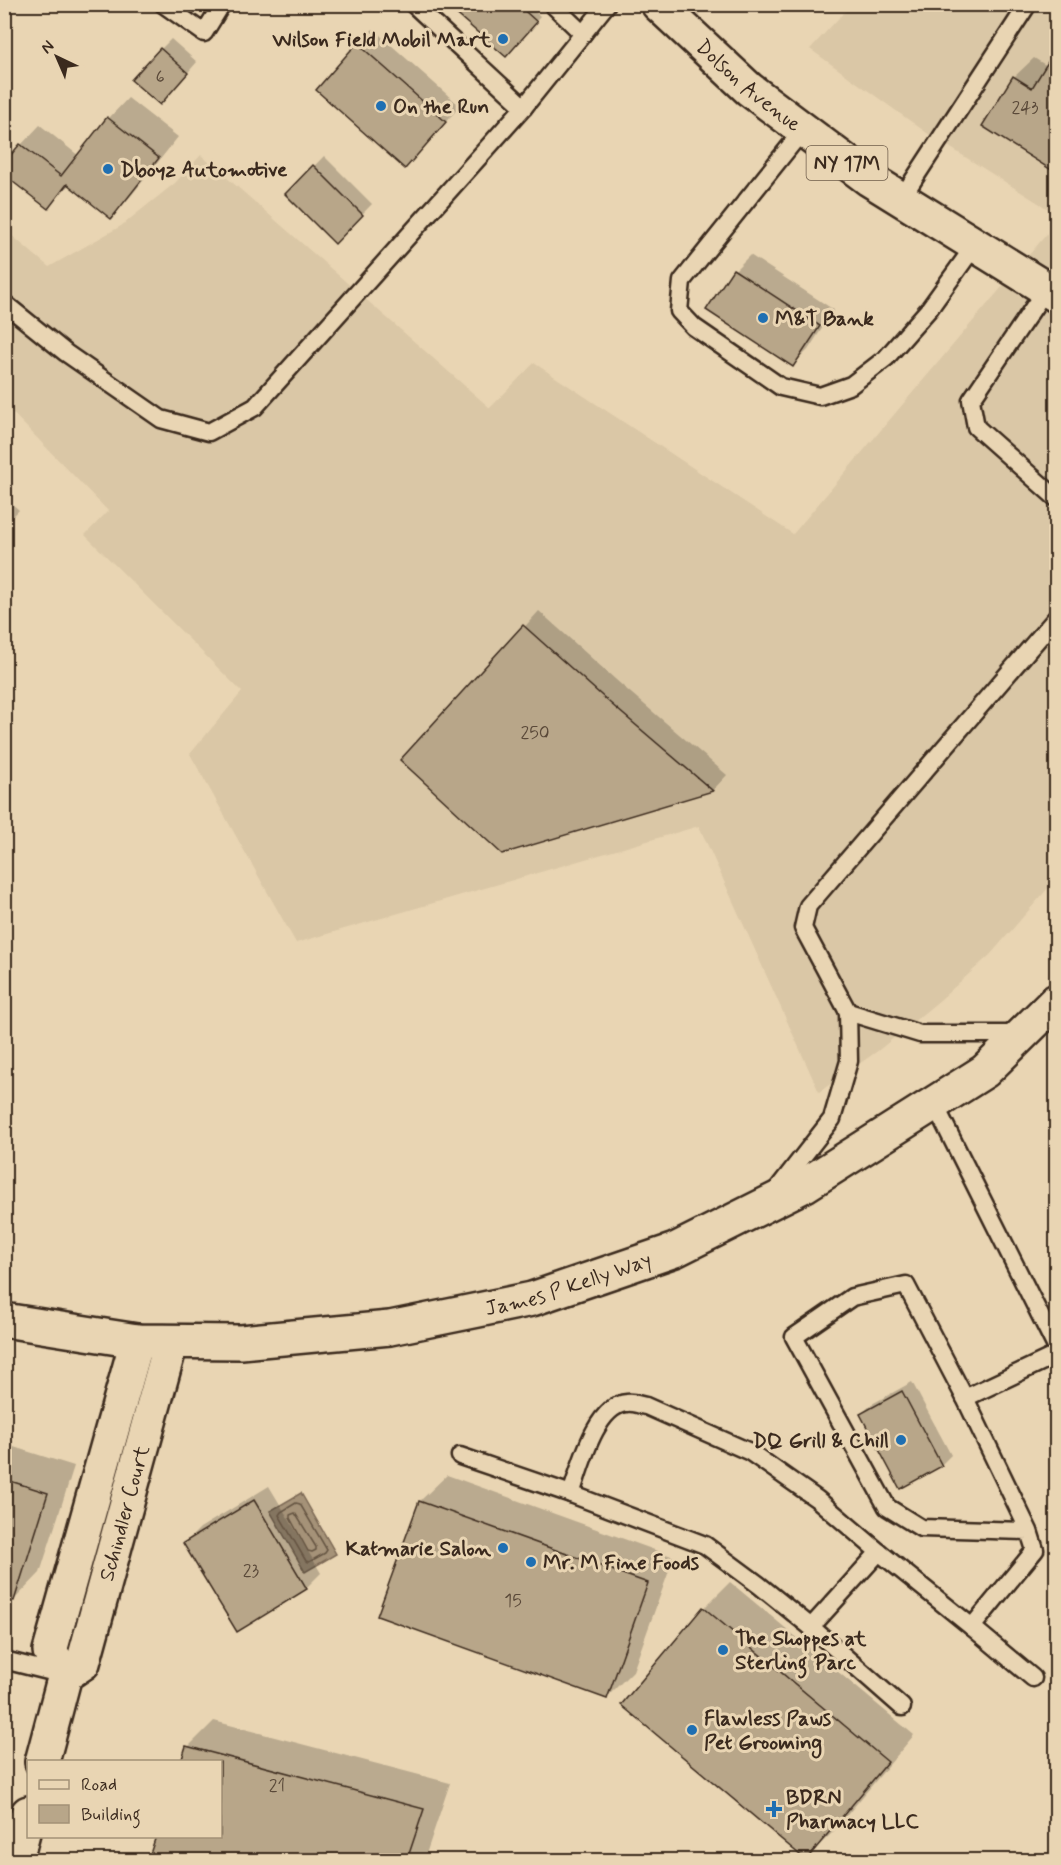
<svg xmlns="http://www.w3.org/2000/svg" width="1061" height="1865" font-family="Mynerve,sans-serif">
  <style>
    .built { fill: #dac7a6 }
    .water { fill: #a59278; stroke: #7b6854; stroke-width: 1.5 }
    .shadow { fill: #0003 }
    .lines { fill: none; stroke-linecap: round; stroke-linejoin: round }
    .shore { stroke: #655442; stroke-width: 1.5 }
    .building { fill: #b8a689; stroke: #3b2a1e; stroke-width: 1.5 }
    .service-casing { stroke: #3b2a1e; stroke-width: 21 }
    .minor-casing { stroke: #3b2a1e; stroke-width: 38 }
    .tertiary-casing { stroke: #3b2a1e; stroke-width: 38 }
    .primary-casing { stroke: #3b2a1e; stroke-width: 38 }
    .service { stroke: #e9d5b3; stroke-width: 16 }
    .minor { stroke: #e9d5b3; stroke-width: 33 }
    .tertiary { stroke: #e9d5b3; stroke-width: 33 }
    .primary { stroke: #e9d5b3; stroke-width: 33 }
    .poi-dot { fill: #1f6fb2; stroke: #e9d5b3; stroke-width: 2 }
    .labels { text-anchor: middle; stroke-width: 6; stroke-linejoin: round; paint-order: stroke }
    .number-label { font-size: 18px; fill: #5a4939 }
    .shield { fill: #e9d5b3; stroke: #6f5d4b; stroke-width: 1.5 }
    .shield-label { font-size: 20px; font-weight: bold; fill: #3b2a1e }
    .poi-label { font-size: 21px; font-weight: bold; fill: #3b2a1e; stroke: #e9d5b3; text-anchor: start }
    .street-label { font-size: 21px; fill: #3b2a1e; stroke: #e9d5b3 }
  </style>
  <rect width="100%" height="100%" fill="#e9d5b3"/>
  <filter id="ink" filterUnits="userSpaceOnUse"><feTurbulence type="fractalNoise" baseFrequency=".0167" numOctaves="2"/><feDisplacementMap in="SourceGraphic" scale="12" xChannelSelector="R" yChannelSelector="G"/><feConvolveMatrix kernelMatrix="1 2 1 2 8 2 1 2 1" color-interpolation-filters="sRGB"/></filter>
  <g filter="url(#ink)">
    <g class="built">
      <polygon points="851,5 1056,5 1056,214 927,133 810,49"/>
      <polygon points="201,155 490,408 534,363 793,534 1056,223 1056,879 990,955 940,1000 879,1050 819,1092 699,826 296,943 190,754 242,692 85,535 108,511 5,405 4,229 49,267 121,226 175,183"/>
    </g>
    <polygon class="water" points="301,1493 336,1554 305,1572 270,1511"/>
    <g class="shadow">
      <polygon points="447,4 526,4 540,16 510,50"/>
      <polygon points="373,29 460,106 405,167 358,44"/>
      <polygon points="171,39 197,62 170,93 161,49"/>
      <polygon points="1056,51 1056,171 984,125 1014,77 1034,58 1047,66"/>
      <polygon points="128,98 178,137 130,197 110,217 70,184 47,207 4,165 21,145 40,125 79,156 109,118"/>
      <polygon points="324,156 372,204 335,242 287,194"/>
      <polygon points="750,255 834,310 808,350 793,365 708,309 735,270"/>
      <polygon points="4,497 19,510 4,526"/>
      <polygon points="539,611 625,688 727,775 713,790 502,852 403,760"/>
      <polygon points="912,1382 951,1455 941,1465 861,1414 872,1404"/>
      <polygon points="4,1444 74,1466 40,1573 14,1600 4,1597"/>
      <polygon points="447,1475 674,1557 633,1671 606,1698 379,1616 420,1501"/>
      <polygon points="269,1486 321,1573 306,1588 237,1629 185,1543 200,1528"/>
      <polygon points="730,1582 914,1735 833,1832 806,1858 704,1608"/>
      <polygon points="214,1721 450,1783 424,1860 149,1860 157,1836 220,1836 220,1762 188,1747"/>
    </g>
    <g class="lines">
      <g class="shore">
        <polygon points="296,1503 300,1504 327,1550 325,1553 309,1562 306,1561 279,1515 281,1512"/>
        <polygon points="295,1513 316,1547 316,1550 312,1552 308,1551 290,1518 290,1515"/>
      </g>
    </g>
    <g class="building">
      <polygon points="445,4 517,4 537,22 506,57"/>
      <polygon points="357,43 446,122 405,169 316,90"/>
      <polygon points="160,48 188,73 160,105 131,80"/>
      <polygon points="1056,49 1056,173 982,126 1013,76 1032,88"/>
      <polygon points="107,117 159,158 111,219 67,184 48,209 4,175 4,163 20,144 61,176"/>
      <polygon points="313,165 363,215 335,244 285,194"/>
      <polygon points="733,269 820,326 793,367 706,310"/>
      <polygon points="523,625 610,703 713,791 502,854 400,760"/>
      <polygon points="902,1391 942,1466 900,1489 860,1414"/>
      <polygon points="4,1479 48,1493 14,1601 4,1599"/>
      <polygon points="254,1500 307,1589 237,1632 183,1543"/>
      <polygon points="419,1501 648,1583 607,1699 377,1616"/>
      <polygon points="703,1607 888,1762 806,1860 621,1705"/>
      <polygon points="186,1746 424,1809 407,1860 148,1860 156,1836 220,1836 220,1762 181,1762"/>
    </g>
    <g class="lines">
      <defs>
        <g id="service">
          <polyline points="163,4 204,33 222,4"/>
          <polyline points="413,4 524,107"/>
          <polyline points="552,4 583,34"/>
          <polyline points="803,130 682,281 679,311 694,327 781,387 820,396 851,385 886,358 929,309 975,245"/>
          <polyline points="901,199 1028,4"/>
          <polyline points="1046,289 971,400 976,427 1056,498"/>
          <polyline points="4,303 66,353 161,419 209,432 255,407 524,107 607,4"/>
          <polyline points="848,1012 803,928 808,906 1056,618"/>
          <polyline points="934,1103 1056,1347"/>
          <polyline points="775,1192 832,1119 849,1061 848,1012 920,1034 1022,1034"/>
          <polyline points="965,1398 1056,1355"/>
          <polyline points="460,1456 571,1494 705,1545 759,1585 811,1627 902,1707"/>
          <path d="M571,1494C580,1469 595,1405 627,1403C633,1402 640,1405 646,1406L750,1452L817,1499L879,1552"/>
          <polyline points="811,1627 879,1552 972,1627 1035,1550 1029,1531 965,1398 906,1285 852,1297 794,1337 887,1507 921,1528 1029,1531"/>
          <polyline points="972,1627 1033,1678"/>
          <polyline points="4,1660 64,1675"/>
        </g>
        <g id="minor">
          <polyline points="65,1675 50,1651 137,1341"/>
          <path id="s1" d="M42,1762L65,1675L83,1663L171,1342"/>
          <polyline points="16,1860 28,1813"/>
        </g>
        <g id="tertiary">
          <path id="s2" d="M4,1320L137,1341L241,1342L390,1328L532,1299L675,1250L805,1185L985,1071L1056,1001"/>
        </g>
        <g id="primary">
          <path id="s3" d="M658,4L749,89L869,179L1056,295"/>
        </g>
      </defs>
      <use href="#service" class="service-casing"/>
      <use href="#minor" class="minor-casing"/>
      <use href="#tertiary" class="tertiary-casing"/>
      <use href="#primary" class="primary-casing"/>
      <use href="#service" class="service"/>
      <use href="#minor" class="minor"/>
      <use href="#tertiary" class="tertiary"/>
      <use href="#primary" class="primary"/>
    </g>
  </g>
  <g class="poi-dot">
    <circle cx="503" cy="39" r="6"/>
    <circle cx="381" cy="106" r="6"/>
    <circle cx="108" cy="169" r="6"/>
    <circle cx="763" cy="318" r="6"/>
    <circle cx="901" cy="1440" r="6"/>
    <circle cx="503" cy="1548" r="6"/>
    <circle cx="531" cy="1562" r="6"/>
    <circle cx="723" cy="1650" r="6"/>
    <circle cx="692" cy="1730" r="6"/>
    <path d="M771 1800h6v6h6v6h-6v6h-6v-6h-6v-6h6z"/>
  </g>
  <g class="labels">
    <g class="number-label">
      <text x="160" y="82">6</text>
      <text x="1025" y="113">243</text>
      <text x="535" y="738">250</text>
      <text x="251" y="1576">23</text>
      <text x="513" y="1606">15</text>
      <text x="277" y="1791">21</text>
    </g>
    <rect class="shield" x="806.5" y="146" width="81" height="34" rx="4.5"/>
    <g class="shield-label">
      <text x="847" y="170">NY 17M</text>
    </g>
    <g class="poi-label">
      <text x="491" y="46" text-anchor="end">Wilson Field Mobil Mart</text>
      <text x="393" y="113">On the Run</text>
      <text x="120" y="176">Dboyz Automotive</text>
      <text x="775" y="325">M&amp;T Bank</text>
      <text x="889" y="1447" text-anchor="end">DQ Grill &amp; Chill</text>
      <text x="491" y="1555" text-anchor="end">Katmarie Salon</text>
      <text x="543" y="1569">Mr. M Fine Foods</text>
      <text x="735" y="1645">The Shoppes at<tspan x="735" dy="24">Sterling Parc</tspan></text>
      <text x="704" y="1725">Flawless Paws<tspan x="704" dy="24">Pet Grooming</tspan></text>
      <text x="786" y="1804">BDRN<tspan x="786" dy="24">Pharmacy LLC</tspan></text>
    </g>
    <g class="street-label">
      <text dy="7" stroke="none"><textPath href="#s3" startOffset="122">Dolson Avenue</textPath></text>
      <text dy="7" stroke="none"><textPath href="#s2" startOffset="572">James P Kelly Way</textPath></text>
      <text dy="7" stroke="none"><textPath href="#s1" startOffset="267">Schindler Court</textPath></text>
    </g>
  </g>
  <rect width="1061" height="1865" fill="none" stroke="#e9d5b3" stroke-width="24"/>
  <rect x="12" y="12" width="1037" height="1841" fill="none" stroke="#3b2a1e" stroke-width="2" filter="url(#ink)"/>
  <rect x="27" y="1760" width="195" height="78" fill="#e9d5b3" stroke="#a39177" stroke-width="1.5"/>
  <rect x="39" y="1780" width="30" height="9" fill="#e9d5b3" stroke="#a39177" stroke-width="1.5"/>
  <text x="81" y="1790" font-size="18" fill="#3b2a1e">Road</text>
  <rect x="39" y="1805" width="30" height="18" fill="#b8a689" stroke="#a39177" stroke-width="1.5"/>
  <text x="81" y="1820" font-size="18" fill="#3b2a1e">Building</text>
  <g transform="translate(57 57) rotate(316)" stroke="#e9d5b3" stroke-width="4.5" paint-order="stroke">
  <path d="M0-4.5L10 22L0 15L-10 22Z" fill="#3b2a1e"/>
  <text y="-9" font-size="16" font-weight="bold" text-anchor="middle" fill="#3b2a1e">N</text>
  </g>
</svg>
